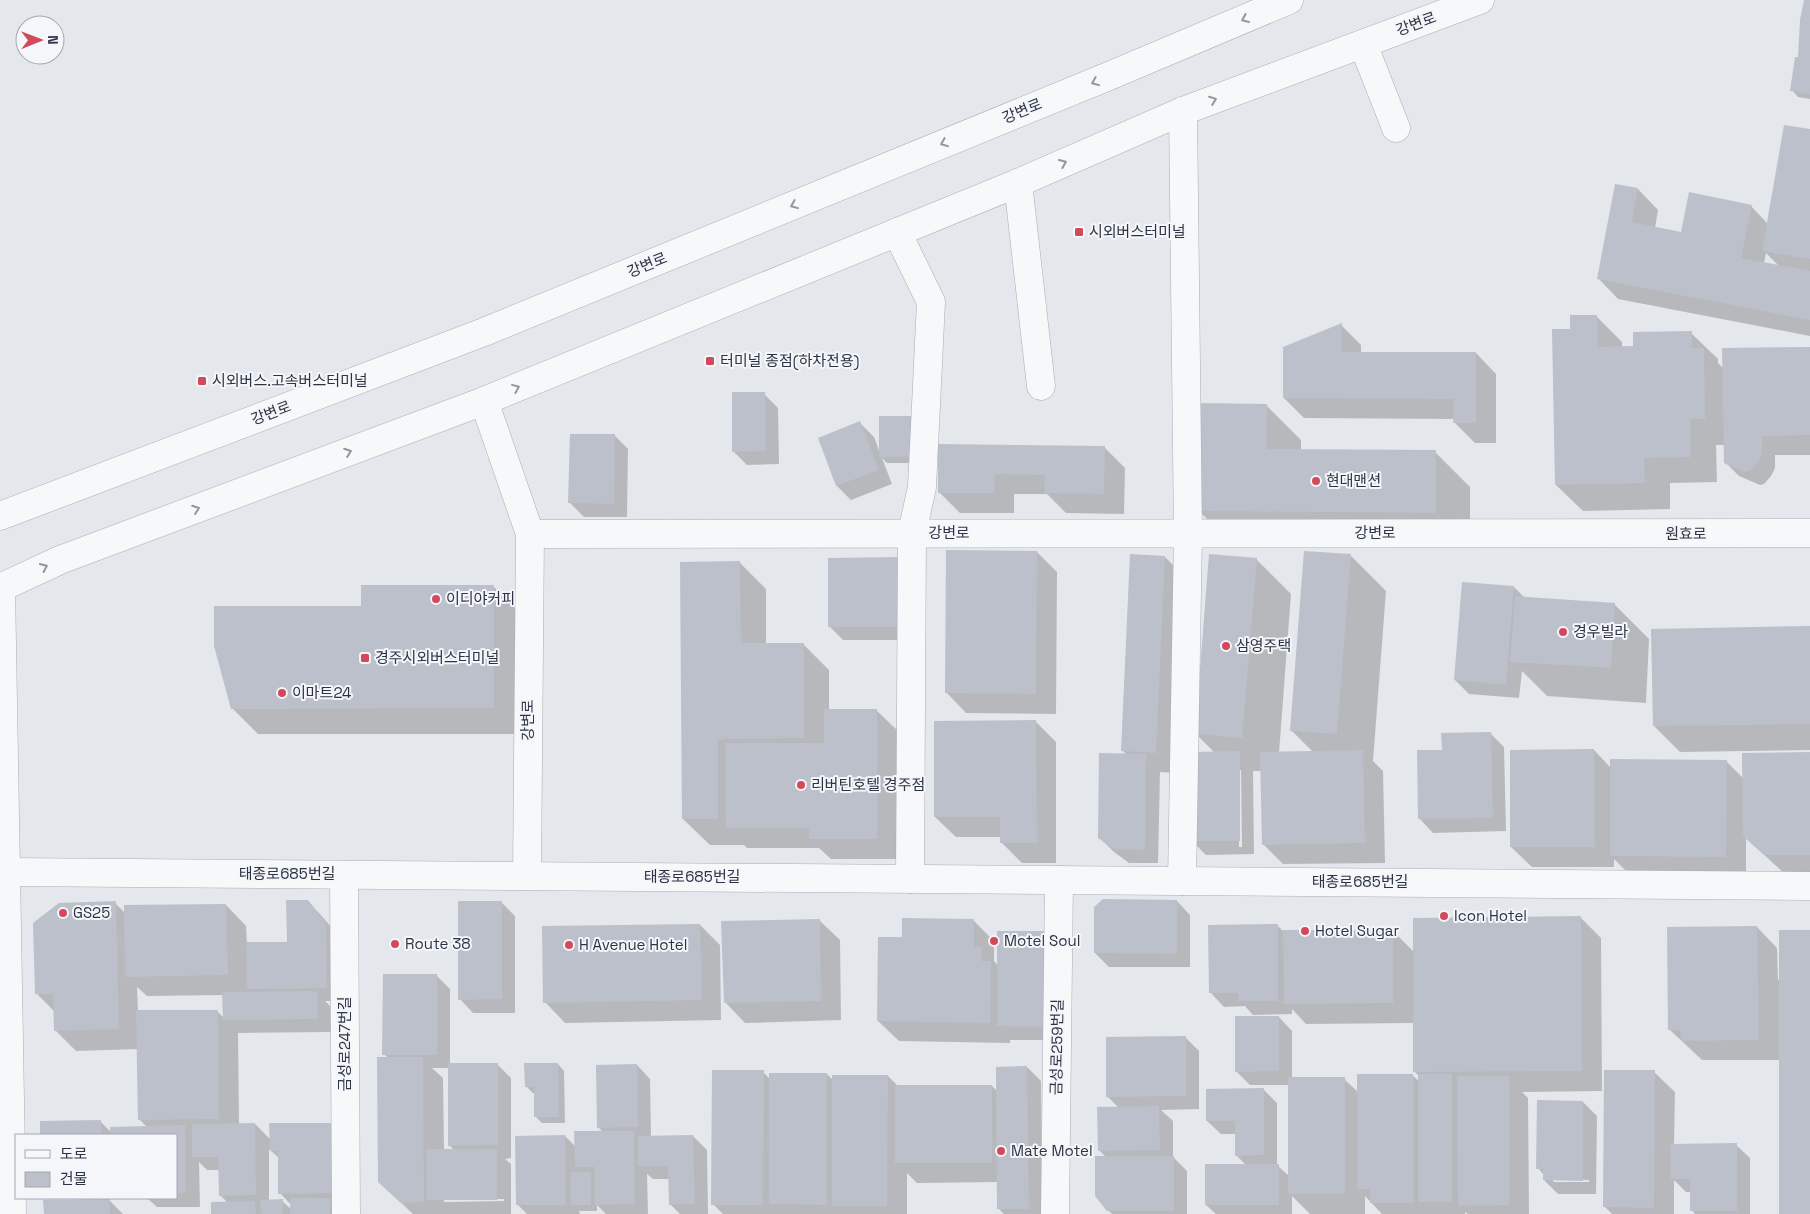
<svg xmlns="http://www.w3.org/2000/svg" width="1810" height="1214" font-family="'Space Grotesk','Noto Sans KR',sans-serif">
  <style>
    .shadow { fill: #0003; fill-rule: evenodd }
    .building { fill: #bbc0ca }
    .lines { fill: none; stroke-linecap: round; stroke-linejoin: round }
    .minor-casing { stroke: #a9aeb7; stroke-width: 29 }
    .minor { stroke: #f7f8fa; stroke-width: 28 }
    .oneway { stroke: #9196a0 }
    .poi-dot { fill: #d1495b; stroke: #f4f6f9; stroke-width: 2 }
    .labels { text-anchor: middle; stroke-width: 4; stroke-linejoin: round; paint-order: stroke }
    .street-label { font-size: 15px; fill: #2b3445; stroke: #f4f6f9 }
    .poi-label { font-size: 15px; fill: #2b3445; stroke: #f4f6f9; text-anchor: start }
  </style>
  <rect width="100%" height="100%" fill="#e4e7ec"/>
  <g class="shadow">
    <polygon points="1805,0 1810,0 1810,99 1798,97 1792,90 1800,58"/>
    <path d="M1810,130V336L1618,299L1598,278L1638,189L1658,210L1655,228L1682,233L1751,206L1768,224ZM1766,253L1780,267L1764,264Z"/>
    <polygon points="1596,316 1622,342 1622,348 1634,347 1691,333 1718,359 1718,363 1724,369 1810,349 1810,455 1775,455 1775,468 1771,476 1764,484 1760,485 1739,476 1725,462 1725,445 1716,445 1717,482 1670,483 1670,509 1583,511 1556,485 1571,330"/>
    <polygon points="1341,325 1361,345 1361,353 1476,353 1496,374 1496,443 1475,443 1455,423 1455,419 1304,418 1284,398"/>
    <polygon points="764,394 778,408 779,464 747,465 733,451"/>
    <polygon points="1266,405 1301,440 1301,450 1435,452 1470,487 1470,547 1233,545 1198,510"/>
    <polygon points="910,417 917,424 917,463 887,463 882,458 892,484 851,500 837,486 819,439 860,423 874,437 880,453"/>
    <polygon points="614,435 628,449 627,517 584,517 570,503"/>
    <polygon points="940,445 1104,447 1125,468 1124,514 1066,513 1047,494 1014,494 1014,513 960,513 939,492"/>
    <polygon points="1037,552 1057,572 1056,714 966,713 946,692"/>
    <path d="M1351,556L1386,591L1373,761L1383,771L1385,863L1283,864L1263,844L1262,771H1253L1254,854L1206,855L1192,841L1215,753L1196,734L1256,559L1291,594L1279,753L1313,752L1291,730ZM1238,770H1241L1242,847H1239Z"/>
    <polygon points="1165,557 1185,577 1176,773 1160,772 1158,863 1129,863 1114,852 1100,838 1127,755 1123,751"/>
    <polygon points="829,559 914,640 843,640 830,627"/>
    <polygon points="740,563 766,589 766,644 803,644 829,670 829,710 876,710 897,730 897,859 831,859 819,848 747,848 744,845 710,845 683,819"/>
    <polygon points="493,586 519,612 520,734 258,734 232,708 362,607"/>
    <polygon points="1514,587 1525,598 1614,604 1649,639 1646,703 1547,696 1522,671 1519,698 1469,694 1455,680"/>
    <polygon points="1810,628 1810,750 1680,752 1654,726"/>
    <polygon points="1035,721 1056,742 1056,863 1022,863 1002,843 1001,837 956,837 935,817"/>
    <polygon points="1490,733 1504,747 1506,831 1433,833 1420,819 1443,751"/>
    <polygon points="1594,750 1611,768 1726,761 1743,778 1810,753 1810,875 1786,875 1746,838 1746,877 1631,876 1614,859 1614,867 1532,867 1511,847"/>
    <path d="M307,901L321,915L340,938L341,1001H325L330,1006L331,1032L238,1033L239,1124H255L271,1140L333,1124L343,1214H213L228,1203L220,1195V1170H207L199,1162L200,1207H157L147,1198H176V1135H42L41,1122L100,1121L112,1133L147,1127L139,1119L138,1049L76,1051L55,1030V1012L36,993L115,903L125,913L226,905L246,926L247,944L288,943ZM137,987L147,996L224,995V1018L217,1011L138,1012ZM269,1149L280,1159V1193L291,1205V1209L282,1201H269Z"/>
    <polygon points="1177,901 1190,915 1190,967 1109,967 1095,953"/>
    <polygon points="501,902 515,916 515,1013 473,1013 460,999"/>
    <polygon points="1581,918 1601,938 1602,1091 1522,1092 1528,1098 1529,1214 1468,1214 1465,1212 1465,1214 1382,1214 1365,1196 1365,1214 1310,1214 1292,1196 1292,1214 1216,1214 1206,1205 1246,1165 1236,1155 1236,1134 1221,1134 1207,1121 1263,1089 1277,1103 1277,1165 1289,1176 1289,1085 1250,1085 1236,1071 1279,1017 1292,1031 1292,1079 1344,1079 1358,1092 1412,1075 1420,1082 1420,1077 1415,1072 1414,1023 1306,1024 1292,1009 1292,1014 1253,1015 1245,1006 1224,1007 1211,993 1277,925 1284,932 1393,931 1414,952"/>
    <polygon points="819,920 840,940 841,1020 745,1023 725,1002"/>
    <polygon points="974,921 994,941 994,961 1063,1040 1010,1040 1010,1043 899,1041 878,1021 903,938"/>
    <polygon points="700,925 720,945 721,1020 565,1023 545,1002"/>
    <polygon points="1757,927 1777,948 1778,980 1780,980 1810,931 1810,1214 1781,1214 1780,1060 1702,1060 1670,1030"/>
    <path d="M436,975L450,989V1064H497L511,1078V1158L505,1159L511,1164V1214H413L379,1182L388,1058L384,1054ZM432,1068H449V1145L455,1151H444L443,1078ZM444,1199H504V1201L444,1202Z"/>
    <polygon points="1185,1037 1199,1051 1199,1109 1161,1110 1173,1121 1173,1157 1187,1171 1187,1214 1112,1214 1108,1210 1106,1157 1099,1150 1119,1108 1107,1096"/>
    <polygon points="558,1064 564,1071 565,1123 542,1123 535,1116 535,1093 533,1093 526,1086"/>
    <polygon points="637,1065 650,1079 651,1137 693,1136 707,1150 708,1214 680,1214 670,1204 670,1179 653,1179 647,1174 648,1214 606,1214 597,1205 597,1211 579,1211 580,1214 527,1214 518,1205 565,1136 576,1147 603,1132 598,1127"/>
    <polygon points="1027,1067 1041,1081 1042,1214 1004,1214 999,1209 998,1182 917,1183 907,1173 907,1214 723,1214 713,1204 763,1072 770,1079 827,1074 834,1081 888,1076 898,1086 992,1086 998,1092"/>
    <polygon points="1654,1072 1675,1092 1674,1145 1736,1145 1750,1158 1750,1214 1695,1214 1692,1210 1692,1192 1686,1192 1674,1180 1674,1214 1612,1214 1604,1206"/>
    <path d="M1583,1102L1597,1116L1596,1194H1558L1544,1180V1175L1538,1168ZM1552,1179L1589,1180V1182H1554Z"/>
    <polygon points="109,1200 123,1214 45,1214"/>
  </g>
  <g class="building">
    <polygon points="1804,0 1810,0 1810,94 1790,91 1795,57 1798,57 1800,20"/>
    <polygon points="1784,125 1810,129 1810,259 1762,251"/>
    <polygon points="1615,184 1638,188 1632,222 1681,232 1689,192 1752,205 1741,258 1810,271 1810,320 1597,279"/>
    <polygon points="1570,315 1597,315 1597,347 1633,346 1633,332 1692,331 1692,348 1704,348 1705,419 1690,419 1691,457 1644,458 1645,483 1555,485 1552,329 1570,329"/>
    <polygon points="1342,323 1341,352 1476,352 1476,423 1453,423 1454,399 1283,398 1283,347"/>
    <polygon points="1810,347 1810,435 1762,436 1762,454 1758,462 1751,470 1745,472 1724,463 1722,348"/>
    <polygon points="732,392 765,392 765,451 732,452"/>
    <polygon points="1197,403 1267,404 1267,449 1436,450 1436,513 1197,511"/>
    <rect x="879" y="416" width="32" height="41"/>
    <polygon points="860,421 879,470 836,486 818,438"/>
    <polygon points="570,434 615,434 614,504 568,503"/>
    <polygon points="938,444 1105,446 1104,494 1044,493 1045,475 995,474 994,493 938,493"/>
    <polygon points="946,550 1037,551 1036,694 945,693"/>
    <polygon points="1304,551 1351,554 1337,734 1290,731"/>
    <polygon points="1130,554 1165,556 1156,753 1121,751"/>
    <polygon points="1209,554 1257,558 1242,738 1195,734"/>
    <polygon points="900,557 900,627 828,627 828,558"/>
    <polygon points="740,561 741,643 804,643 804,738 718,739 718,819 682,819 680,562"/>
    <polygon points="1462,582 1514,586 1506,685 1454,680"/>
    <polygon points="361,585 494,585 494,708 231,709 214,646 214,606 361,606"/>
    <polygon points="1515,596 1615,603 1611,668 1510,662"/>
    <polygon points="1810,626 1810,724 1653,726 1651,629"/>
    <polygon points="824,709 877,709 877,839 809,839 809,828 726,828 725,743 824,743"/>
    <polygon points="1036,720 1037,843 1000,843 1000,817 934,817 934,721"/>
    <polygon points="1491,732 1493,818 1418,819 1417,750 1442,750 1441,733"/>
    <polygon points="1594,749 1595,847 1510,847 1510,750"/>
    <polygon points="1363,750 1365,843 1262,845 1260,752"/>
    <polygon points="1240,751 1240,841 1191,841 1191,752"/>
    <polygon points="1810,752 1810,855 1764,855 1743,836 1742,753"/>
    <polygon points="1099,753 1146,754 1145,850 1114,849 1098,838"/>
    <polygon points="1610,759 1727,760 1726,857 1610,856"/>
    <polygon points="1103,899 1177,900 1177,954 1094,953 1094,907"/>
    <polygon points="286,900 308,900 326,923 327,988 247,989 246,942 287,942"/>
    <polygon points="116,901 119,1029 54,1031 53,994 35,994 33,923 59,903"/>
    <polygon points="458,901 502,901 502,999 458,1000"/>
    <polygon points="226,904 228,975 125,977 124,905"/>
    <polygon points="1581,916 1582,1071 1413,1072 1413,918"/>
    <polygon points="902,918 974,919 974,947 982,947 981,961 991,961 990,1023 877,1021 878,937 902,937"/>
    <polygon points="820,919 821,1001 724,1003 721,921"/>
    <polygon points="700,924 702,1000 543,1003 542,926"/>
    <polygon points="1278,924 1278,1001 1238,1001 1238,993 1209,993 1208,925"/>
    <polygon points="1757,926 1759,1040 1681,1041 1680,1030 1668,1030 1667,927"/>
    <polygon points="1283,930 1393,930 1393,1003 1284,1004"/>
    <rect x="1779" y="930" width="31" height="284"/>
    <polygon points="997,931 1049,931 1049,1027 997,1026"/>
    <polygon points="383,974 437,974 437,1055 382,1055"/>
    <polygon points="317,991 317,1019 223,1020 222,992"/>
    <polygon points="136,1010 218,1010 219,1119 138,1120"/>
    <polygon points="1235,1016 1279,1016 1279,1071 1235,1072"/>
    <polygon points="1186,1036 1186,1096 1106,1097 1106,1037"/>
    <polygon points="377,1057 423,1057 424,1202 401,1203 378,1182"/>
    <polygon points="448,1063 498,1063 498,1145 448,1146"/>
    <polygon points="524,1063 558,1063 559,1117 534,1117 534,1087 525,1087"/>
    <polygon points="637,1064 638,1127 597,1128 596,1065"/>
    <polygon points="1027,1066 1029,1209 997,1209 996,1067"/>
    <polygon points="712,1070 764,1070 763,1205 711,1205"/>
    <polygon points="1604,1070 1655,1070 1654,1208 1603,1207"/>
    <polygon points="769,1073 827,1073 827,1205 769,1204"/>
    <polygon points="1357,1074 1413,1074 1413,1203 1370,1203 1370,1189 1357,1189"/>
    <rect x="1418" y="1074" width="34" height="128"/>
    <polygon points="832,1075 888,1075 887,1206 832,1206"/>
    <polygon points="1457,1076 1509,1076 1509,1205 1458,1206"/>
    <rect x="1288" y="1077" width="57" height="117"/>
    <rect x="895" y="1085" width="97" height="78"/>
    <polygon points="1264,1088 1264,1155 1235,1156 1235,1121 1206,1121 1206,1089"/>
    <polygon points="1537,1100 1583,1101 1583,1181 1543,1180 1543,1169 1536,1169"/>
    <polygon points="1159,1106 1160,1150 1098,1151 1097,1107"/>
    <polygon points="101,1120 101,1135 40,1135 40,1121"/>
    <polygon points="255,1123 256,1195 219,1196 218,1157 192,1157 192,1124"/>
    <polygon points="269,1123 333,1123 334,1193 278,1194 278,1151 270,1151"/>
    <polygon points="185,1125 186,1193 176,1194 176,1135 110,1135 110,1127"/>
    <polygon points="574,1131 634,1131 635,1204 595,1205 595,1167 575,1167"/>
    <polygon points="565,1135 566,1205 516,1205 515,1136"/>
    <polygon points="693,1135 695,1204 669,1205 668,1166 638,1166 638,1136"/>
    <polygon points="1737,1143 1737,1211 1690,1211 1690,1179 1671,1179 1670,1144"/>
    <rect x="427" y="1149" width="70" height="51"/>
    <polygon points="1095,1156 1174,1156 1174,1211 1107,1211 1095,1196"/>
    <rect x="1205" y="1164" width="74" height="41"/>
    <rect x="571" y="1172" width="20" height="33"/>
    <rect x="290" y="1198" width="40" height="16"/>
    <polygon points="110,1199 110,1214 44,1214 43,1200"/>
    <polygon points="283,1199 283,1214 261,1214 260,1200"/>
    <polygon points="255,1201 256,1214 211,1214 211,1202"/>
  </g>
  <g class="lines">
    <defs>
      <g id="minor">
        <polyline points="1363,44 1396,128"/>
        <polyline points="1018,183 1041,386"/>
        <polyline points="897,232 931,302 922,487 912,533 910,879"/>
        <polyline points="484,401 530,534 527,876"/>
        <polyline points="0,516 484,332 1109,76 1289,0"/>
        <polyline points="530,534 1810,533"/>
        <polyline points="0,588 60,560 484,401 1018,183 1183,111 1480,0"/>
        <polyline points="1,588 12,1214"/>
        <polyline points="6,872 1810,886"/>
        <polyline points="344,875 346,1214"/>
        <polyline points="1182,881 1188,533 1183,111"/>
        <polyline points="1055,1214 1059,880"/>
      </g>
    </defs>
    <use href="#minor" class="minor-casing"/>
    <use href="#minor" class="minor"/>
  </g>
  <defs><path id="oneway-chevron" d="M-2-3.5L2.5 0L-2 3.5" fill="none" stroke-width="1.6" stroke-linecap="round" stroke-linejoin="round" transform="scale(1.25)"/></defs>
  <g class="oneway">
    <use href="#oneway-chevron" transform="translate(1245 19) rotate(157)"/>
    <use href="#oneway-chevron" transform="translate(1095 82) rotate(158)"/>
    <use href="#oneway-chevron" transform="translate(1213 100) rotate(-21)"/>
    <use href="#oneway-chevron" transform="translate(944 143) rotate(158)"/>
    <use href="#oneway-chevron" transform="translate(1063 163) rotate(-23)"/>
    <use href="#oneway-chevron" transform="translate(794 205) rotate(158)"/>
    <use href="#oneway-chevron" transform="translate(516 388) rotate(-22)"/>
    <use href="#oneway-chevron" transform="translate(348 452) rotate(-20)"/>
    <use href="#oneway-chevron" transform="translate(196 509) rotate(-20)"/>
    <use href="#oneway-chevron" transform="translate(44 567) rotate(-25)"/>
  </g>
  <g class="poi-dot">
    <rect x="1074" y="227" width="10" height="10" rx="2.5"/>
    <rect x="705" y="356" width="10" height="10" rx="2.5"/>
    <rect x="197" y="376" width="10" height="10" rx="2.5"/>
    <circle cx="1316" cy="481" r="5"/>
    <circle cx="436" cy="599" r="5"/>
    <circle cx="1563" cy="632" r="5"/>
    <circle cx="1226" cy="646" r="5"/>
    <rect x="360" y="653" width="10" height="10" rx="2.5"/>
    <circle cx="282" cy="693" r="5"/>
    <circle cx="801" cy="785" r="5"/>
    <circle cx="63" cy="913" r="5"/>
    <circle cx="1444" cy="916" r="5"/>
    <circle cx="1305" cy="931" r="5"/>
    <circle cx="994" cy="941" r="5"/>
    <circle cx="395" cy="944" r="5"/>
    <circle cx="569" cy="945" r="5"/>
    <circle cx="1001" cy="1151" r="5"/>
  </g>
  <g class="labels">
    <g class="street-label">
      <text transform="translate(1416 24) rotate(-20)" y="5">강변로</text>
      <text transform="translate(1022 111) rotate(-22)" y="5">강변로</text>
      <text transform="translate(647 265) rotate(-22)" y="5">강변로</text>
      <text transform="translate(271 413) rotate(-21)" y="5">강변로</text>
      <text x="949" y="538">강변로</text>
      <text x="1375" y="538">강변로</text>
      <text x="1686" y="539">원효로</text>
      <text transform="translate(528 720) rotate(-90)" y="5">강변로</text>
      <text x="287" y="879">태종로685번길</text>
      <text x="692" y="882">태종로685번길</text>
      <text x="1360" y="887">태종로685번길</text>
      <text transform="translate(345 1044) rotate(-90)" y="5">금성로247번길</text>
      <text transform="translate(1057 1047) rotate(-89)" y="5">금성로259번길</text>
    </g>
    <g class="poi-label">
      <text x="1089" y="237">시외버스터미널</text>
      <text x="720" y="366">터미널 종점(하차전용)</text>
      <text x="212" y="386">시외버스.고속버스터미널</text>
      <text x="1326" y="486">현대맨션</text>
      <text x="446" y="604">이디야커피</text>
      <text x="1573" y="637">경우빌라</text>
      <text x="1236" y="651">삼영주택</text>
      <text x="375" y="663">경주시외버스터미널</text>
      <text x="292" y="698">이마트24</text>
      <text x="811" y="790">리버틴호텔 경주점</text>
      <text x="73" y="918">GS25</text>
      <text x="1454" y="921">Icon Hotel</text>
      <text x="1315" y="936">Hotel Sugar</text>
      <text x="1004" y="946">Motel Soul</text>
      <text x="405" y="949">Route 38</text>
      <text x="579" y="950">H Avenue Hotel</text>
      <text x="1011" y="1156">Mate Motel</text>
    </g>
  </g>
  <rect x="15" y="1134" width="162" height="65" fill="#f4f6f9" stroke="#a4a8b1"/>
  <rect x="25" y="1150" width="25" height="8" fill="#f7f8fa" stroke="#a4a8b1"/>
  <text x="60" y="1159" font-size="15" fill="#2b3445">도로</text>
  <rect x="25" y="1172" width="25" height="15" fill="#bbc0ca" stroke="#a4a8b1"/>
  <text x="60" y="1184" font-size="15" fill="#2b3445">건물</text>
  <g transform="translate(40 40) rotate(89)"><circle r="24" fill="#f4f6f9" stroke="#a4a8b1"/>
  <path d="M0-4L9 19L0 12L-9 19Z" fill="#d1495b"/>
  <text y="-8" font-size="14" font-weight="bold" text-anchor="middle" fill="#2b3445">N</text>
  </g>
</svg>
